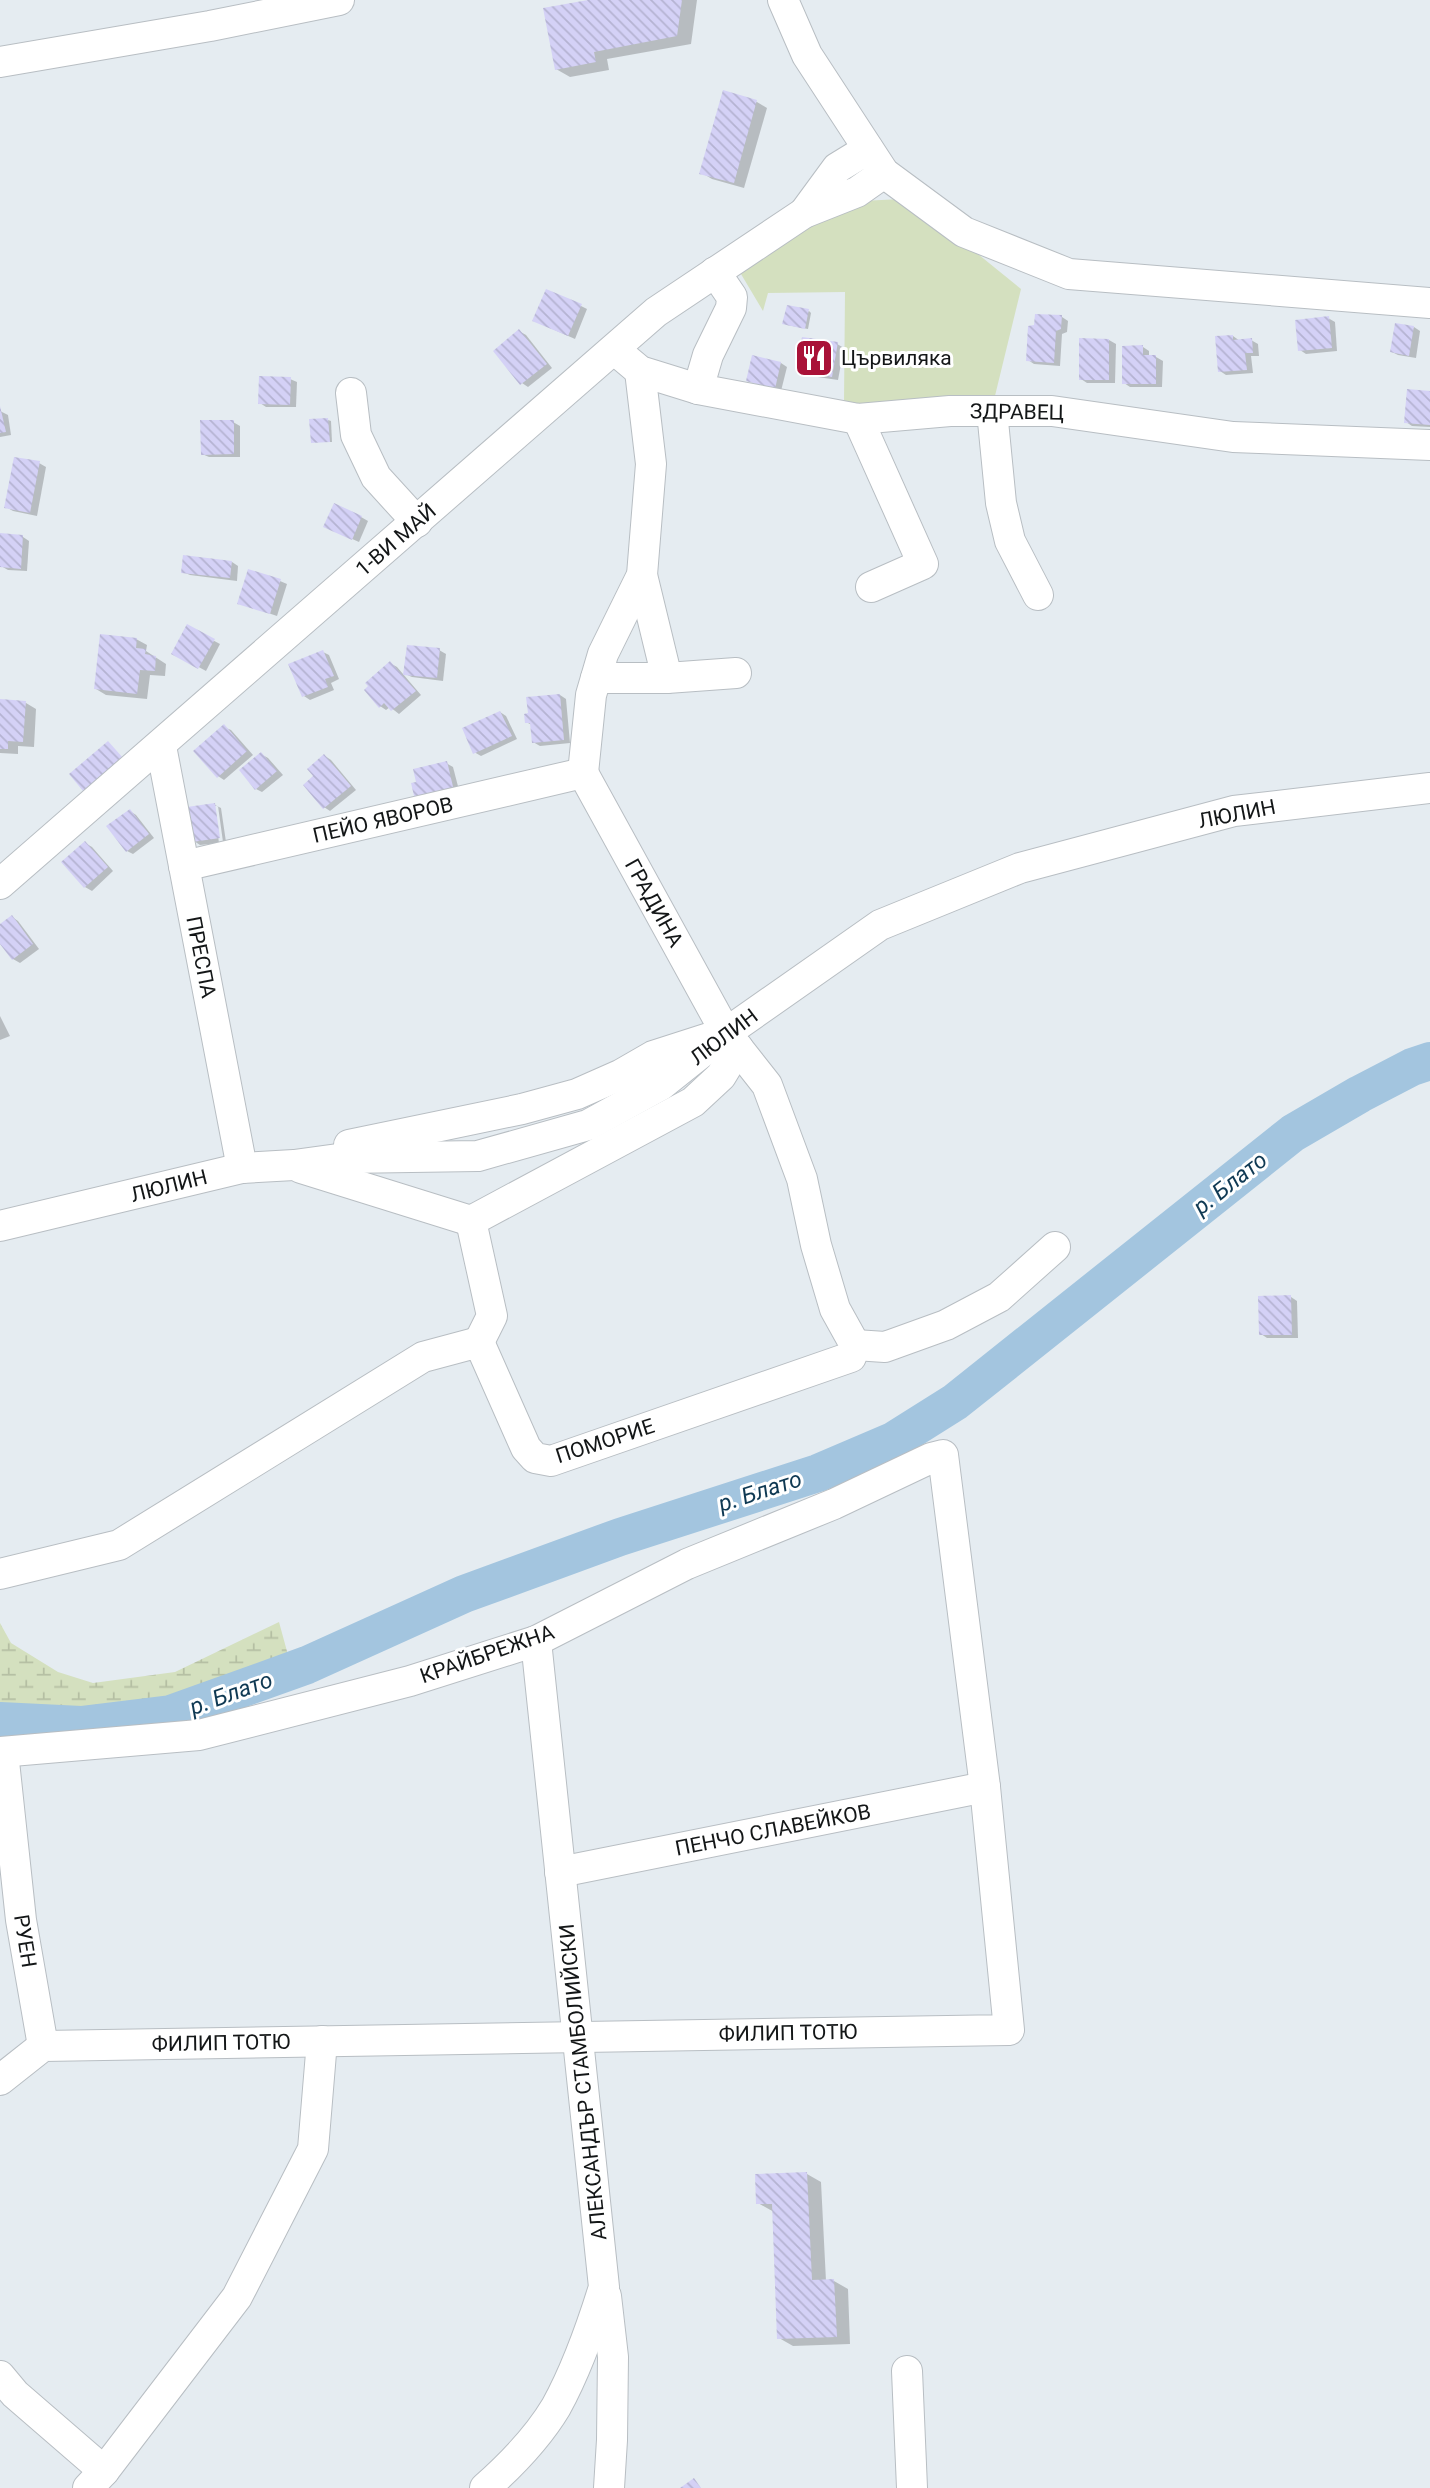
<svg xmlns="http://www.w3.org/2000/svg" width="1430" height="2488" font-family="Roboto,sans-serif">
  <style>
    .grass { fill: #d4e0bf }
    .wetland { fill: url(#wetland-marsh) }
    .shadow { fill: #0003 }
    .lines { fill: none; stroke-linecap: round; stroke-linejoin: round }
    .river { stroke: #a3c5df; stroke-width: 38 }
    .building { fill: url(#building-back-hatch) }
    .minor-casing { stroke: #b8bec3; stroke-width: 32 }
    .minor { stroke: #fff; stroke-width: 30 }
    .labels { text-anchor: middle; stroke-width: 6; stroke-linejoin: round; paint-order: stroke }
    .poi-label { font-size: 21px; fill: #131617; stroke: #fff; text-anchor: start }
    .street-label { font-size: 21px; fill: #131617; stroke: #fff }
    .water-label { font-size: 23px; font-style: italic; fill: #0f3953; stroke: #fff }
  </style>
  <defs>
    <pattern id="wetland-marsh" width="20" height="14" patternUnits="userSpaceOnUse" patternTransform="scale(1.75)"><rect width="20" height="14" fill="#d4e0bf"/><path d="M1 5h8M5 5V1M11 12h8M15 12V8" fill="none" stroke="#b5bfa3"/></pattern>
    <pattern id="building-back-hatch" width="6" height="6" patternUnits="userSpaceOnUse" patternTransform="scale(1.75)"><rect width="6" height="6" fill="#d4d1f6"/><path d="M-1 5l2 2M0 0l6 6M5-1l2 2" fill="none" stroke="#b5b3d2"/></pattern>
  </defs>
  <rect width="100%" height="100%" fill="#e5ecf1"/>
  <polygon class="grass" points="901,199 968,246 1021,289 993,404 874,416 844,402 845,292 768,293 763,311 738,269 812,218 862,201"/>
  <polygon class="wetland" points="279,1622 297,1688 176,1728 18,1737 0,1734 0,1623 11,1643 58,1672 93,1683 175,1672"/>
  <g class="shadow">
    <polygon points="598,0 697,0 691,44 607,59 609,70 570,77 556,69"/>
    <polygon points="724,93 757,102 767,108 744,188 712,179 702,173"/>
    <polygon points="581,306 587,309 575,339 541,324"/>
    <polygon points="809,311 811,313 808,329 787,325"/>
    <polygon points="1062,317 1068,321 1067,332 1062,334 1060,366 1034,364 1028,360"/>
    <polygon points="1328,318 1335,322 1337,351 1306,354 1300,350"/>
    <polygon points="1414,327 1420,331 1416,358 1398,355 1392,352"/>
    <polygon points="519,331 526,335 552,368 528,387 522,383"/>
    <polygon points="1233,336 1240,341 1251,340 1258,344 1259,356 1251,356 1253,373 1226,375 1220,371"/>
    <polygon points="1109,340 1116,344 1115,383 1087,383 1081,379"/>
    <polygon points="837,344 844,348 838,380 804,375 798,371"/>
    <polygon points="1143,347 1149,351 1149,357 1156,357 1163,361 1162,387 1130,387 1124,383"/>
    <polygon points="781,363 787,367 781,391 748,381"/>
    <polygon points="290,379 297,382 296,407 266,407 260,403"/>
    <polygon points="1430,393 1430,427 1412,426 1406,422"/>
    <polygon points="0,411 8,415 11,435 0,437"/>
    <polygon points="328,420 331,421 332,442 312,442"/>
    <polygon points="233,422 240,426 240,457 209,457 202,454"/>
    <polygon points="39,463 46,467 37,516 13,511 6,507"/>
    <polygon points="361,517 368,521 359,542 332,530"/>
    <polygon points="0,535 23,537 29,541 27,571 8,570 1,566"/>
    <polygon points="232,562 238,566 237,581 190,575 183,572"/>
    <polygon points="280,581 287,584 277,616 239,603"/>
    <polygon points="188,627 220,644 206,671 173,653"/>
    <polygon points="136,639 147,645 146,651 166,664 165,676 150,675 147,699 106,695 96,689"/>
    <polygon points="439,650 446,654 443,681 412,677 405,674"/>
    <polygon points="323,652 329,655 339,679 331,683 334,690 310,700 304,696"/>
    <polygon points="390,663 397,667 421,695 399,714 390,707 386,710 380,706 370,686"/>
    <polygon points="560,695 566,699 570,743 540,746 533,742 532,725 526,722"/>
    <polygon points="0,701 26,703 36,709 34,747 18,746 18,754 0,753"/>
    <polygon points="500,712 506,716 517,739 481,756 474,752"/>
    <polygon points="224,727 231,730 253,755 224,780 218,776"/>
    <polygon points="261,754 268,758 283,775 262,792 256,789"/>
    <polygon points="325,756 331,760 356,790 330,811 324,807"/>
    <polygon points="446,763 453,767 460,794 418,783"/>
    <polygon points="215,805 221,808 226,842 223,842 218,806 214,806 219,843 200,845 194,841"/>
    <polygon points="130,811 136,815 154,838 133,854 127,851"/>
    <polygon points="85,843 92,847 113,871 92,891 85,887"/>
    <polygon points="12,917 18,921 39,949 20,963 13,959 0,942 0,926"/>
    <polygon points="0,1016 10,1036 0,1040"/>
    <polygon points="1291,1297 1297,1301 1298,1338 1267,1338 1261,1334"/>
    <polygon points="807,2174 821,2182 826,2281 834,2281 848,2289 850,2344 793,2346 779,2338 774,2212 758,2203"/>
  </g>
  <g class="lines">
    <polyline class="river" points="0,1721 81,1725 171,1714 307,1665 464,1594 620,1537 818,1473 893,1441 955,1402 1293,1133 1360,1094 1412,1067 1430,1061"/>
  </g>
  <g class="building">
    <polygon points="588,0 682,0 677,36 594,52 596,62 555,70 543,8"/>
    <polygon points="723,90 757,100 734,183 699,174"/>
    <polygon points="546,289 582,304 568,336 532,321"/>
    <polygon points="787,305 809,309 805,329 782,324"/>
    <polygon points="1035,314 1062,315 1061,329 1056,331 1054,363 1026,361 1028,326 1034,325"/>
    <polygon points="1329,316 1332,348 1298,351 1295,320"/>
    <polygon points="1395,323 1414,326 1409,356 1390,352"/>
    <polygon points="519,329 547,364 520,385 493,351"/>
    <polygon points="1233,335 1233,340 1252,338 1253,353 1245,353 1247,370 1218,372 1215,336"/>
    <polygon points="802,337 838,342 832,377 796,372"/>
    <polygon points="1079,338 1109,339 1109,380 1079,380"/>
    <polygon points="1143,345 1143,355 1156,355 1156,384 1122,384 1122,346"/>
    <polygon points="752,355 781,362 775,389 746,381"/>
    <polygon points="259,376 291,377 290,405 258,404"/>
    <polygon points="1407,389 1430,391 1430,425 1404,423"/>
    <polygon points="0,406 6,432 0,433"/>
    <polygon points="328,418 330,442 311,443 309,419"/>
    <polygon points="200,420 234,420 234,454 201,455"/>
    <polygon points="14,457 40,461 30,513 4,508"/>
    <polygon points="334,503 362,516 352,540 323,527"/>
    <polygon points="0,533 23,535 21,569 0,567"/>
    <polygon points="183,555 232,561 230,578 181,573"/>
    <polygon points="248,569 281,579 270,614 237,604"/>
    <polygon points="187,624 215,639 198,669 171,654"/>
    <polygon points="100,634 137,638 136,648 146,649 145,654 156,656 155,671 140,670 137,694 94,689"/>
    <polygon points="407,645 440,648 437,678 403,675"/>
    <polygon points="323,650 334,676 325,679 328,687 302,697 288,664"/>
    <polygon points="390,661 416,691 391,711 384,703 379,708 364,690 368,686 365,683"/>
    <polygon points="560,694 564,740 532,743 530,723 525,723 524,714 528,713 526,697"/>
    <polygon points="0,699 26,701 23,742 8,741 8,749 0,749"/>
    <polygon points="500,711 512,736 473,754 462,728"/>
    <polygon points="224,724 247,751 217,778 193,751"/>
    <polygon points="108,741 123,758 83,791 69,774"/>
    <polygon points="261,752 277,771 255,790 239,770"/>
    <polygon points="324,754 351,786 323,809 303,785 313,776 307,769"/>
    <polygon points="447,761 454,791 415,800 411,783 416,782 413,769"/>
    <polygon points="215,803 220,838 192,842 187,807"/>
    <polygon points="130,809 149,834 126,852 106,826"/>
    <polygon points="85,841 108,867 84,888 61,862"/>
    <polygon points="12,915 33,944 12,960 0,944 0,924"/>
    <polygon points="1291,1295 1292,1335 1259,1335 1258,1296"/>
    <polygon points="807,2172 812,2280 834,2279 837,2337 777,2339 772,2204 756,2204 755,2174"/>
    <polygon points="694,2478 701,2488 680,2488"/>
  </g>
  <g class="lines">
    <defs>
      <g id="minor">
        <polyline points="783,0 807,55 884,173 964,232 1069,274 1430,303"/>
        <polyline points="0,62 210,26 339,0"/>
        <polyline points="804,213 837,168 868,149"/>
        <polyline points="615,350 640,371 698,389 858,419 950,411 1052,411 1233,437 1430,445"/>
        <polyline points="698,389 708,355 731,308 732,297 715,272"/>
        <polyline points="351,393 356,435 376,477 417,522"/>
        <polyline points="992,411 1001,503 1010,541 1038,595"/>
        <polyline points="858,419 923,564 871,587"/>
        <polyline points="642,575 667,678 736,673"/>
        <polyline points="596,678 667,678"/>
        <polyline points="161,746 242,1168"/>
        <polyline points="583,773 591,695 603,654 642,575 651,464 640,371"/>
        <polyline points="184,866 583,773"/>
        <polyline points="0,884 656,312 804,213 857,192 884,173"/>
        <polyline points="349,1145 522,1109 577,1094 620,1075 653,1056 709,1038"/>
        <polyline points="301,1168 471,1221 693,1102 721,1076 738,1048"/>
        <polyline points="471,1221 492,1316 479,1342"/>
        <polyline points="0,1226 242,1168 294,1165 345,1158 478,1156 588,1125 661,1085 726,1033 880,925 1020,868 1234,811 1430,788"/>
        <polyline points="855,1345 885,1347 946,1325 999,1297 1055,1247"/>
        <polyline points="0,1574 119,1545 423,1357 479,1342 526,1448 535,1458 551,1461 851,1357 855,1345 835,1309 816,1245 802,1179 767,1085 726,1033 583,773"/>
        <polyline points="0,1752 199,1735 410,1681 536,1641 687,1564 834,1504 931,1458 943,1455 985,1787 1009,2030 43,2046 0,2080"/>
        <polyline points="3,1752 21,1920 43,2046"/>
        <polyline points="560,1872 985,1787"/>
        <polyline points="606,2296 613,2357 612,2440 609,2488"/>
        <polyline points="907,2371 912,2488"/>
        <polyline points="0,2376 15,2394 104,2471"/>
        <polyline points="88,2488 104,2471 237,2297 313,2149 322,2041"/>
        <path d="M485,2488C511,2465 538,2437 556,2407C577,2369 591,2329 604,2287L536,1641"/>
      </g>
    </defs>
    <use href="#minor" class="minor-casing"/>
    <use href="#minor" class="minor"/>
  </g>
  <defs>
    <symbol id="restaurant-square" viewBox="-11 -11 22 22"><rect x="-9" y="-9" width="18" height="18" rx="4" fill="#a91238" stroke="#fff"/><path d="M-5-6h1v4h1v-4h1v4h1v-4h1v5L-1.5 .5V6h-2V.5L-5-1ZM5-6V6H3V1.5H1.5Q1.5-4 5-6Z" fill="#fff"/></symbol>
  </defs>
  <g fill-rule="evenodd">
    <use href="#restaurant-square" x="792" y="336" width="44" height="44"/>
  </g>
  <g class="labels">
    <g class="poi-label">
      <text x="841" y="365">Цървиляка</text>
    </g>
    <g class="street-label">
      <text transform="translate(1017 412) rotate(1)" y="7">ЗДРАВЕЦ</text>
      <text transform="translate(396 540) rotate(-41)" y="7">1-ВИ МАЙ</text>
      <text transform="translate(1237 814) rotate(-11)" y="7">ЛЮЛИН</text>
      <text transform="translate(383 820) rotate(-13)" y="7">ПЕЙО ЯВОРОВ</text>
      <text transform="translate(654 903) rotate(61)" y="7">ГРАДИНА</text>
      <text transform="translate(201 957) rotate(79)" y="7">ПРЕСПА</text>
      <text transform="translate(724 1037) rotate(-37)" y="7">ЛЮЛИН</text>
      <text transform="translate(169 1186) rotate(-14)" y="7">ЛЮЛИН</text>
      <text transform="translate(605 1441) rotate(-18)" y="7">ПОМОРИЕ</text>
      <text transform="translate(487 1654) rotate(-19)" y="7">КРАЙБРЕЖНА</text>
      <text transform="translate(773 1830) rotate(-11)" y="7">ПЕНЧО СЛАВЕЙКОВ</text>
      <text transform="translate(25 1941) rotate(81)" y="7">РУЕН</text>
      <text transform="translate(788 2033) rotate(-1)" y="7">ФИЛИП ТОТЮ</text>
      <text transform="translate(221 2043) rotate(-1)" y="7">ФИЛИП ТОТЮ</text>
      <text transform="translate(583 2082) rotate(-96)" y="7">АЛЕКСАНДЪР СТАМБОЛИЙСКИ</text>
    </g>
    <g class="water-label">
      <text transform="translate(1230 1183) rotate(-38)" y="8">р. Блато</text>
      <text transform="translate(760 1491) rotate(-18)" y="8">р. Блато</text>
      <text transform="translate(231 1693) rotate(-20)" y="8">р. Блато</text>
    </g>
  </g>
</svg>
